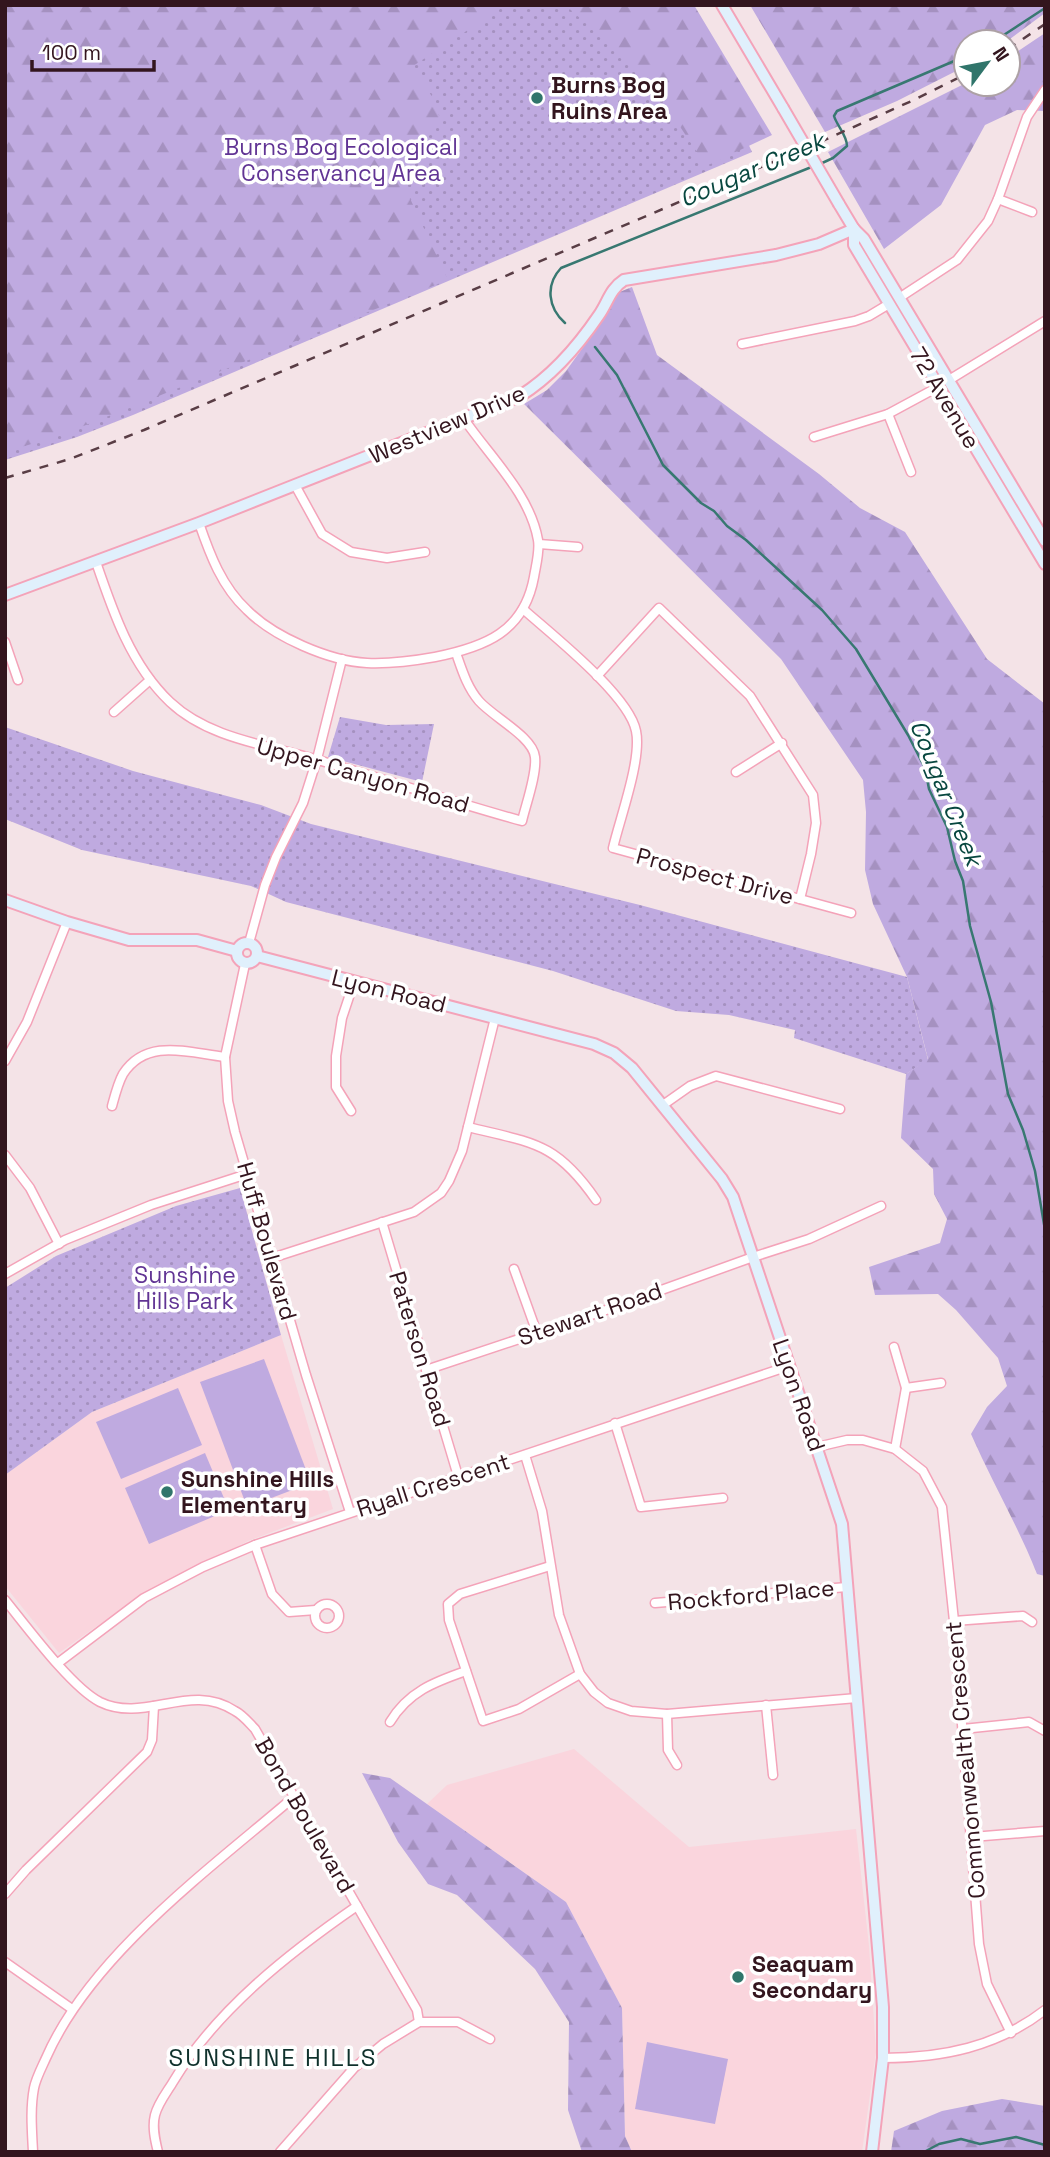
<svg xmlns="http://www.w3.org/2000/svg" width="1050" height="2157" font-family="'Space Grotesk',sans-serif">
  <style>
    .built { fill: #fad5dd }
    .grass { fill: url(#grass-dots) }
    .forest { fill: url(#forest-firs) }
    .pitch { fill: #bfaae0 }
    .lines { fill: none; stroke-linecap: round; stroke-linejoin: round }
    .stream { stroke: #387871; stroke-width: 2.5 }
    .street-casing { stroke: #f4a3b9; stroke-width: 11 }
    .secondary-casing { stroke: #f4a3b9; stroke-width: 14 }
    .street { stroke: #fff; stroke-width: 8 }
    .secondary { stroke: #e0f0fc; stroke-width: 10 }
    .rail { stroke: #593d45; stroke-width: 2.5; stroke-dasharray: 9 9; stroke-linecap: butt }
    .secondary-bridge-casing { stroke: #f4a3b9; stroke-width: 14; stroke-linecap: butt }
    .secondary-bridge { stroke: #e0f0fc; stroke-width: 10 }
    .poi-dot { fill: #30756b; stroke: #fff; stroke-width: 2.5 }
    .labels { text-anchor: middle; stroke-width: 7; stroke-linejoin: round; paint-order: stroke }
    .poi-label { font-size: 23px; font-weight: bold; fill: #33151e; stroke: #fff; text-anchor: start }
    .park-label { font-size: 23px; fill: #613494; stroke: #fff }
    .street-label { font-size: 23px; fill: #33151e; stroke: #fff }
    .water-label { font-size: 24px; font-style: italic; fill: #08473f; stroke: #fff }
    .neighbourhood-label { font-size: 24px; letter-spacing: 2px; fill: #0f312c; stroke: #fff }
  </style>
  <defs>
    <pattern id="grass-dots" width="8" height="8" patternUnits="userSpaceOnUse" patternTransform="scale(1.75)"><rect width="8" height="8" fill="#bfaae0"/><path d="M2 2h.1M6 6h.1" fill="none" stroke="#a591c0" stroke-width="1.8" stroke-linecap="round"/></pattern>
    <pattern id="forest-firs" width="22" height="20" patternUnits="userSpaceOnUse" patternTransform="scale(1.75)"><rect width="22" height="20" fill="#bfaae0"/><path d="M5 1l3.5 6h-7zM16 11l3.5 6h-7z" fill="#a591c0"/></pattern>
  </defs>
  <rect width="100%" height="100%" fill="#f4e3e7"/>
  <g class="built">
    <polygon points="281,1335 333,1509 248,1541 165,1585 97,1626 59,1653 5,1586 5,1475 92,1412"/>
    <polygon points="574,1749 689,1847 856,1829 869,1946 876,2052 862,2152 632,2152 625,2136 622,2008 566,1902 427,1804 447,1785"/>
  </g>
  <g class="grass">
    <polygon points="297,5 684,5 752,152 133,415 77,437 5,460 5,192"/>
    <polygon points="340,717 386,725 434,724 422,782 328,757"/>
    <polygon points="5,727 133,771 261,805 311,824 640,905 907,977 928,1060 906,1074 794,1038 795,1030 729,1015 676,1011 553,971 286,902 251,886 82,850 5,819"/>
    <polygon points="240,1188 281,1335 92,1412 5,1475 5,1288 56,1256 176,1206"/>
  </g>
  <g class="forest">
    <polygon points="5,5 506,5 413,66 434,100 441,122 419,147 393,162 448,280 61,435 5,452"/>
    <polygon points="565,5 694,5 772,135 706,166 646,75"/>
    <polygon points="750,5 1045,5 1045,13 1006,42 966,42 966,66 897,101 825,132"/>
    <polygon points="1045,33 1045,111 1017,110 985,125 941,205 884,249 828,152 966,83 1008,84 1008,58"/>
    <path d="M632,287L657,355L819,474L860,508L905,532L987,659L1045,704V1576L1037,1574C1018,1526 992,1482 971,1434L987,1407L1007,1386L998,1358L956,1310L938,1294L875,1295L869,1267L940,1243L947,1219L934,1194L933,1169L901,1138L906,1074L928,1059L907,977L873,904L865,870L866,812L863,780L781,659L524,404L547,390L566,371L597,328L617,293Z"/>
    <polygon points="362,1773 390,1778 566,1902 622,2008 625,2136 632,2152 582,2152 568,2110 569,2022 535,1969 457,1895 428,1884 398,1842"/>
    <polygon points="1002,2099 1045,2106 1045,2152 891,2152 894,2131 942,2111"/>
  </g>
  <g class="pitch">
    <polygon points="264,1359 311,1483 247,1507 200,1382"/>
    <polygon points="178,1388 202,1445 121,1479 96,1422"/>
    <polygon points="205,1453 229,1510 149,1544 125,1488"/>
    <polygon points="647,2042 728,2059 715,2124 635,2109"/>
  </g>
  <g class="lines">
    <g class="stream">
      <polyline points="993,42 1045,8"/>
      <path d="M820,164L833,158L847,146C847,135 837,126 834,116L837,111L966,56"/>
      <path d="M565,323C548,308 545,285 561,268L814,166"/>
      <polyline points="595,347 617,375 663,465 701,503 714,511 727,526 746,540 822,610 856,649 908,735 925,768 929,789 947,827 955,861 963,881 970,926 991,1002 1008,1094 1023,1130 1035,1171 1045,1230"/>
      <polyline points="924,2152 939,2144 961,2139 980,2144 1016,2137 1045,2145"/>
    </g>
    <defs>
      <g id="street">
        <polyline points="998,199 1032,212"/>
        <polyline points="899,298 957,260 988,221 998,199 1027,117 1045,90"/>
        <polyline points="742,344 855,321 869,316 889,304"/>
        <polyline points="949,380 1045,321"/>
        <polyline points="888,414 911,472"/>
        <polyline points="814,437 888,414 938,387"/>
        <polyline points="295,485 322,534 351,552 387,558 425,552"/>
        <path d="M199,523C210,555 222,587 247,610C274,637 329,661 367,663C390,664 413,661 435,657C485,647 524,632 534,577C536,565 540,551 538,540C530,494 490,457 464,419"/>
        <polyline points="539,544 578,547"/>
        <path d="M96,562C113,612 131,665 170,702C209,739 269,745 318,760C386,780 454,802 522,821C526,804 537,774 535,757C533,737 493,717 479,701C467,687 462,670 456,653"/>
        <path d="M523,609C551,634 629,695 636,731C642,759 620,818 613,848L851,913"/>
        <polyline points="5,642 18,680"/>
        <polyline points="597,676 659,608 750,696 813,795 816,823 811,854 800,899"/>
        <polyline points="114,712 150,680"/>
        <polyline points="736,772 782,743"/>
        <polyline points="249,943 265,885 276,857 303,803 317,759 342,659"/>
        <polyline points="245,964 225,1057 228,1101 235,1132 306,1375 350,1512"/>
        <polyline points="5,1061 27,1022 67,922"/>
        <polyline points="663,1105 690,1086 716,1076 840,1109"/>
        <path d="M112,1106C115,1095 118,1083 123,1074C147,1037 189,1053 225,1057"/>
        <polyline points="351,1111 336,1087 336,1056 342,1018 354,982"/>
        <path d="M468,1127C533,1143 556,1142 596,1200"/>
        <polyline points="5,1155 30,1188 59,1244"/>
        <polyline points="382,1222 458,1476"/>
        <polyline points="272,1258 414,1212 441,1193 449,1181 462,1151 495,1018"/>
        <polyline points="514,1269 537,1333"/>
        <polyline points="5,1274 65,1240 151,1205 247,1174"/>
        <polyline points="894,1347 906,1388 895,1449"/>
        <polyline points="426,1370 606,1310 753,1257 809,1239 881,1206"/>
        <polyline points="906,1388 941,1383"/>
        <polyline points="615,1423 641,1507 723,1498"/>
        <polyline points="817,1447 847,1440 863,1440 895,1449 923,1471 942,1507 954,1621 979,1944 987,1984 1011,2033"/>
        <polyline points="525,1455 542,1511 559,1615 580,1674 594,1692 608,1703 631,1711 667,1714 857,1698"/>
        <polyline points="255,1545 272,1594 289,1612 316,1610"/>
        <polyline points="550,1566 460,1594 448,1604 449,1620 483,1721 519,1709 580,1674"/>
        <path d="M5,1600C27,1627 71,1687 100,1702C145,1724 190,1681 235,1711C243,1715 249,1723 255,1729L417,2010L419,2022"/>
        <polyline points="655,1603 847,1587"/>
        <circle cx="327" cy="1616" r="12"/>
        <polyline points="954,1621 1023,1616 1032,1622"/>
        <polyline points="58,1663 144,1598 203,1567 255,1545 789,1366"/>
        <polyline points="766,1705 773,1775"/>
        <polyline points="667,1714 668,1750 677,1765"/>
        <path d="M390,1722C408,1692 434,1682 466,1671"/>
        <polyline points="963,1729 1029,1722 1045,1731"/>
        <polyline points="972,1837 1045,1831"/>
        <polyline points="5,1894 26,1870 147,1752 152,1740 154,1706"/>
        <polyline points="5,1962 72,2009"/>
        <path d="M883,2058C942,2058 997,2047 1045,2010"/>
        <path d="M33,2152C32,2131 30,2109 34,2088C36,2078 42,2067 46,2058C91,1955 211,1868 295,1796"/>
        <path d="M158,2152C155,2140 152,2127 155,2115C158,2103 167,2092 173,2082C216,2010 289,1953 357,1906"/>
        <polyline points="280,2152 354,2068 383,2044 419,2022 458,2022 490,2039"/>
      </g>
      <g id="secondary">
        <polyline points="722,5 783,108"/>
        <polyline points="839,204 854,229 864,239 1045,541"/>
        <polyline points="854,229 854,245 1045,564"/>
        <path d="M5,595L199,523L520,396C552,376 578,346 599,315C608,302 610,289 624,280L776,255L819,244L854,229"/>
        <polyline points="5,900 67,922 129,940 197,940 237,951"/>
        <circle cx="247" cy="953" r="10"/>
        <polyline points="257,956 594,1044 614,1053 632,1068 722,1179 733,1197 842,1524 883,2007 883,2058 872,2152"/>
      </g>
    </defs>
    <use href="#street" class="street-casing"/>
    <use href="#secondary" class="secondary-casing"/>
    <use href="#street" class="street"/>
    <use href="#secondary" class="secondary"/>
    <g class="rail">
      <polyline points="1008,49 1045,24"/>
      <polyline points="5,478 70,459 144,430 820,142 916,99 966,74"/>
    </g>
    <defs>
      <polyline id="secondary-bridge" points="783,108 839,204"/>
    </defs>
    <use href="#secondary-bridge" class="secondary-bridge-casing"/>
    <use href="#secondary-bridge" class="secondary-bridge"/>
  </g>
  <g class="poi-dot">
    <circle cx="537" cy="98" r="7"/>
    <circle cx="167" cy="1492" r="7"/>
    <circle cx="738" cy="1977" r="7"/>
  </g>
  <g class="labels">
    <g class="poi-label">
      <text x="551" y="93">Burns Bog<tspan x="551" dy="26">Ruins Area</tspan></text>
      <text x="181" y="1487">Sunshine Hills<tspan x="181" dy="26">Elementary</tspan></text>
      <text x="752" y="1972">Seaquam<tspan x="752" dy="26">Secondary</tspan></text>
    </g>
    <g class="park-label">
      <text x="341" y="155">Burns Bog Ecological<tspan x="341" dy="26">Conservancy Area</tspan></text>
      <text x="185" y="1283">Sunshine<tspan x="185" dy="26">Hills Park</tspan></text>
    </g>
    <g class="street-label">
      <text transform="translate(945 398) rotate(59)" y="8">72 Avenue</text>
      <text transform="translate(447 424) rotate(-23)" y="8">Westview Drive</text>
      <text transform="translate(363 775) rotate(16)" y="8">Upper Canyon Road</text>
      <text transform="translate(715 876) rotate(15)" y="8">Prospect Drive</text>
      <text transform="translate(389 991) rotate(14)" y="8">Lyon Road</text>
      <text transform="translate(267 1241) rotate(74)" y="8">Huff Boulevard</text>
      <text transform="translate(590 1314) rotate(-19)" y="8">Stewart Road</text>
      <text transform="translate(420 1349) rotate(73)" y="8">Paterson Road</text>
      <text transform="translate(799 1395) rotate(71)" y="8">Lyon Road</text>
      <text transform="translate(433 1485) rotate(-18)" y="8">Ryall Crescent</text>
      <text transform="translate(751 1595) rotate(-5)" y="8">Rockford Place</text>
      <text transform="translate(965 1760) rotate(-95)" y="8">Commonwealth Crescent</text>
      <text transform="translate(305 1815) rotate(60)" y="8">Bond Boulevard</text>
    </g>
    <g class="water-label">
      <text transform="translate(752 170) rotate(-23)" y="8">Cougar Creek</text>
      <text transform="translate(946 793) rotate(68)" y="8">Cougar Creek</text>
    </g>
    <g class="neighbourhood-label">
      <text x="273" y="2066">SUNSHINE HILLS</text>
    </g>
  </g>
  <rect width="1050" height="2157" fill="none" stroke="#33151e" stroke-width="14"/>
  <g transform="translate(987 63) rotate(58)"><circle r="33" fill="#ffffff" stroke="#ada1a5" stroke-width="2"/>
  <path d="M0-5L12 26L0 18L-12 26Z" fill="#30756b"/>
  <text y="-10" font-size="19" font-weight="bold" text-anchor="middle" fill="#33151e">N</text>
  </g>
  <path d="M32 60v10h122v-10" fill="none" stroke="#33151e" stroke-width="3.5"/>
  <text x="42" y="60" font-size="21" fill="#33151e" stroke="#ffffff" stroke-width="5" paint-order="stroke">100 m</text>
</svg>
